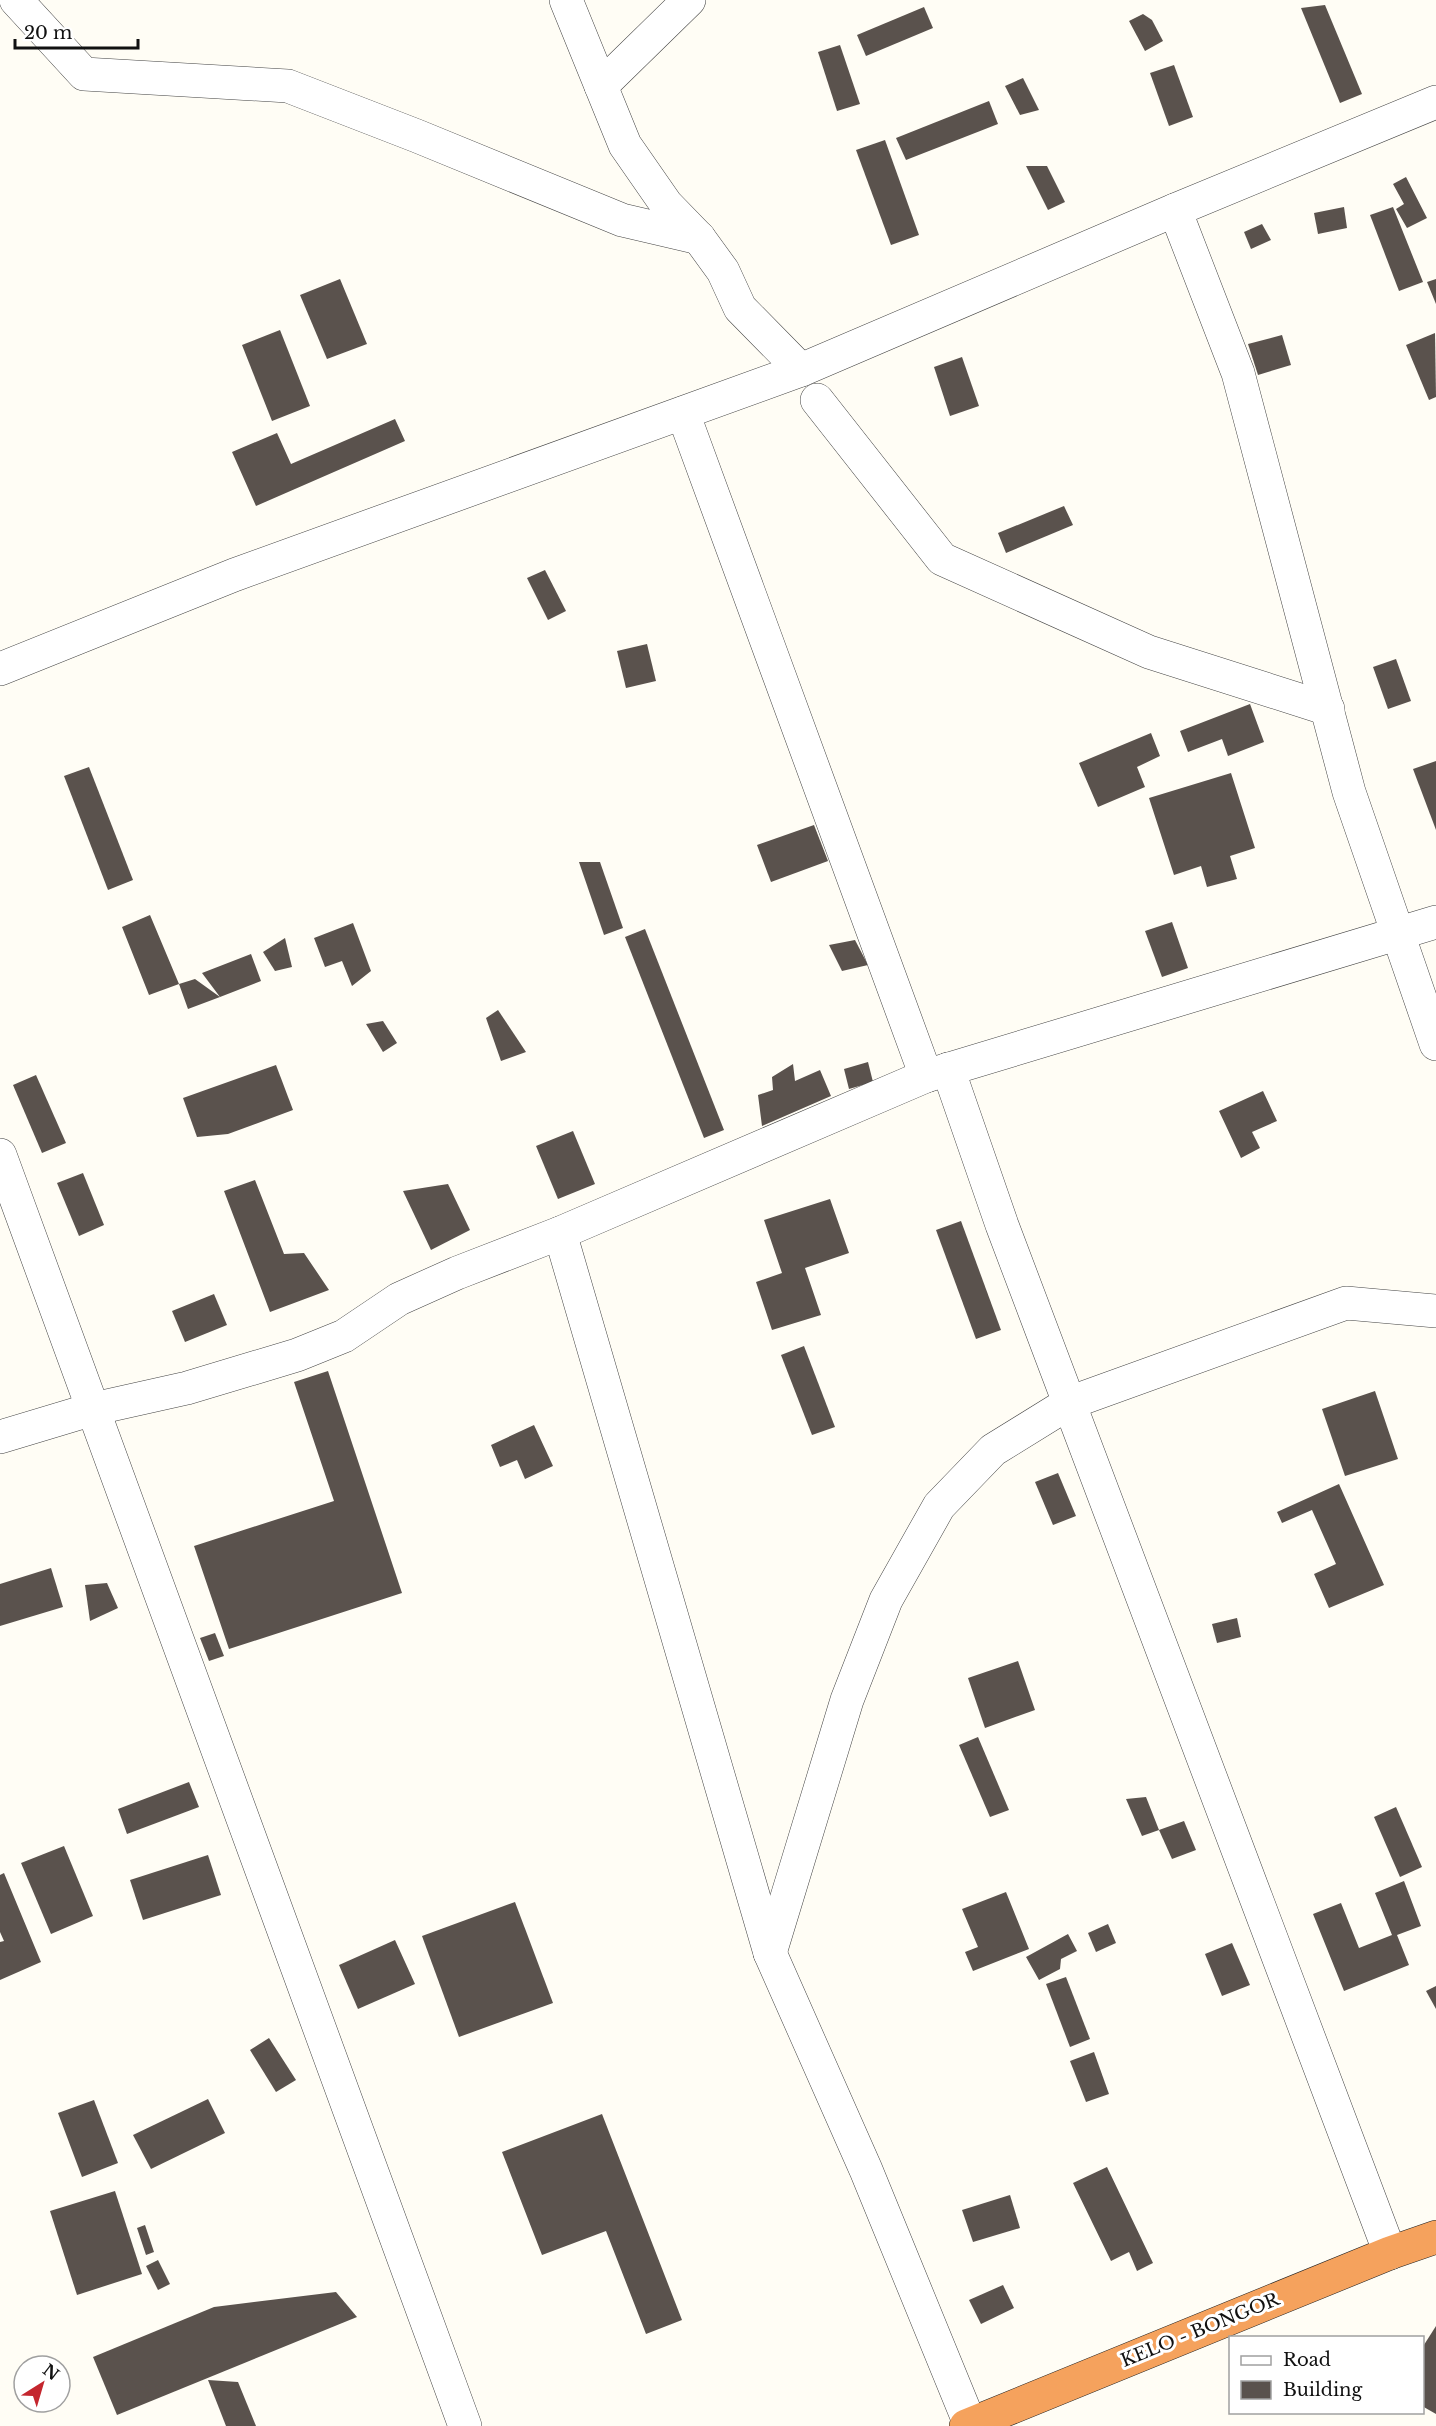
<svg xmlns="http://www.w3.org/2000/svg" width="1436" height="2426" font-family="'Libre Baskerville',serif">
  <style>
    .building { fill: #5a524d }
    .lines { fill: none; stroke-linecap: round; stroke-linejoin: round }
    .street-casing { stroke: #444; stroke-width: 34 }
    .highway-casing { stroke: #222; stroke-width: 34 }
    .street { stroke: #fff; stroke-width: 33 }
    .highway { stroke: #f5a25d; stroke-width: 33 }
    .labels { text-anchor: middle; stroke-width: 6; stroke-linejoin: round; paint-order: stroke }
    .street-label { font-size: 18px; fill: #111; stroke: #fff }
  </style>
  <rect width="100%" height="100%" fill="#fffdf5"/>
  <g class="building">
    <polygon points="1325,5 1362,94 1340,103 1301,8"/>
    <polygon points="924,7 933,28 866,56 857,35"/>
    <polygon points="1143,14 1152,20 1163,41 1145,51 1129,21"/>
    <polygon points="840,45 860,104 837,111 818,52"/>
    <polygon points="1174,65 1193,117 1169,126 1150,73"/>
    <polygon points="1023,78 1039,110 1020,115 1005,86"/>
    <polygon points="989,101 998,124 906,160 896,138"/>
    <polygon points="885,140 919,235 891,245 856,150"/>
    <polygon points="1026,166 1047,166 1065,202 1048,210"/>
    <polygon points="1406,177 1427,218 1407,228 1396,209 1404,204 1393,184"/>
    <polygon points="1344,207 1347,228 1318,234 1314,213"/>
    <polygon points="1393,207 1423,282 1399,291 1370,215"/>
    <polygon points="1262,224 1271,240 1251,249 1244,232"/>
    <polygon points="340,279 367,344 327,359 300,295"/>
    <polygon points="1436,279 1436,304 1427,282"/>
    <polygon points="280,330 310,406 272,421 242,345"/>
    <polygon points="1435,333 1436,397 1429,400 1406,345"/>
    <polygon points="1282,335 1291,365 1258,375 1248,344"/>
    <polygon points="962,357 979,406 950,416 934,367"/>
    <polygon points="395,419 405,441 256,506 232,452 277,433 291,464"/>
    <polygon points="1064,506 1073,525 1006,553 998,533"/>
    <polygon points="545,570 566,611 548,620 527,578"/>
    <polygon points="647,644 656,681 626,688 617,651"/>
    <polygon points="1396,659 1411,701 1388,709 1373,667"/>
    <polygon points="1250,704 1264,742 1228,756 1222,739 1188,752 1180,731"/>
    <polygon points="1151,733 1160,756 1137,767 1145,787 1098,807 1079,763"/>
    <polygon points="1436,761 1436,830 1413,769"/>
    <polygon points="89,767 133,880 108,890 64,776"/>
    <polygon points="1231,773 1255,848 1230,856 1237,879 1207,887 1201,866 1174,875 1149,798"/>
    <polygon points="814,825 828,861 771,882 757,845"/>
    <polygon points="579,862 600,862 623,928 604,935"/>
    <polygon points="150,915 179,984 195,979 220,997 202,973 251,954 261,981 220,997 188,1009 179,984 149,995 122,927"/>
    <polygon points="1172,922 1188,968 1162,977 1145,931"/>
    <polygon points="353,923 371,971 352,986 342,961 325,967 314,938"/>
    <polygon points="645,929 724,1130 704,1138 625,937"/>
    <polygon points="285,938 292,967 275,971 263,952"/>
    <polygon points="855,940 868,965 842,971 829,945"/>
    <polygon points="498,1010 526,1052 501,1061 486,1018"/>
    <polygon points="383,1021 397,1043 383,1052 366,1024"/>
    <polygon points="868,1062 873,1082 849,1089 844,1069"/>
    <polygon points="793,1064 795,1081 820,1070 831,1096 762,1126 758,1095 773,1090 772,1077"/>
    <polygon points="276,1065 293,1110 228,1134 197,1137 183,1098"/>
    <polygon points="36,1075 66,1143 42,1153 13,1085"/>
    <polygon points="1263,1091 1277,1121 1252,1132 1260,1148 1241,1158 1219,1111"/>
    <polygon points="573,1131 595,1184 558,1199 536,1146"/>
    <polygon points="83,1173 104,1225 79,1236 57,1183"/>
    <polygon points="255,1180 284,1254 304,1253 329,1290 270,1312 224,1191"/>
    <polygon points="448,1184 470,1230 431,1250 403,1191"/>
    <polygon points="830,1199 849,1253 805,1268 821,1315 772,1330 756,1282 782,1273 764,1220"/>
    <polygon points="961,1221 1001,1330 976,1339 936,1230"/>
    <polygon points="214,1294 227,1325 185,1342 172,1311"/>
    <polygon points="804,1346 835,1427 812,1435 781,1355"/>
    <polygon points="328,1371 402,1593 229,1649 194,1546 334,1501 294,1382"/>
    <polygon points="1375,1391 1398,1459 1345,1476 1322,1409"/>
    <polygon points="534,1425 553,1466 525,1479 517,1460 500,1467 491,1445"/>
    <polygon points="1058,1473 1076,1516 1053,1525 1035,1482"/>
    <polygon points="1339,1484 1384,1585 1329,1608 1314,1574 1336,1564 1312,1510 1282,1523 1277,1512"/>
    <polygon points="51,1568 63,1607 0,1626 0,1584"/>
    <polygon points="107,1583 118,1608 90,1621 85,1585"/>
    <polygon points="1237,1618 1241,1637 1217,1643 1212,1624"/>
    <polygon points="215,1633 224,1656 209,1661 200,1638"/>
    <polygon points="1018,1661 1035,1710 985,1728 968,1678"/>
    <polygon points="978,1737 1009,1810 990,1817 959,1745"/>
    <polygon points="189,1782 199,1807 127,1834 118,1809"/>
    <polygon points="1146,1797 1159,1830 1142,1836 1126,1799"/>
    <polygon points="1396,1807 1422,1867 1400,1877 1374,1817"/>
    <polygon points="1184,1821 1196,1850 1172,1859 1159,1830"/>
    <polygon points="64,1846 93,1916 51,1934 21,1863"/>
    <polygon points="208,1855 221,1895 143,1920 130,1880"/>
    <polygon points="4,1873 41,1962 0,1980 0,1942 4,1941 0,1932 0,1875"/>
    <polygon points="1404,1881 1421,1926 1397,1935 1409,1965 1344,1991 1313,1914 1341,1903 1359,1948 1392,1935 1375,1893"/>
    <polygon points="1006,1892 1029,1949 973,1971 965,1952 978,1947 962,1909"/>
    <polygon points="515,1902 553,2003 459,2037 422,1936"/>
    <polygon points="1108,1924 1116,1943 1096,1952 1088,1933"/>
    <polygon points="1068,1934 1077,1951 1061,1959 1060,1969 1039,1980 1026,1957"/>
    <polygon points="395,1940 415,1984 358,2009 339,1965"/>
    <polygon points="1232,1943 1250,1985 1222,1996 1205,1954"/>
    <polygon points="1066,1977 1090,2039 1070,2047 1046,1984"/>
    <polygon points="1436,1986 1436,2009 1426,1991"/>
    <polygon points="269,2038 296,2080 276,2092 250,2050"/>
    <polygon points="1094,2052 1109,2094 1086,2102 1070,2061"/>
    <polygon points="208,2099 225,2133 151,2169 133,2135"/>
    <polygon points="94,2100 118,2163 82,2177 58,2113"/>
    <polygon points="602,2114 682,2320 646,2334 606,2231 542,2255 502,2152"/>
    <polygon points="1107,2167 1153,2263 1137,2271 1129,2252 1111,2261 1073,2183"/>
    <polygon points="115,2191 142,2274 77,2295 50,2211"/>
    <polygon points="1010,2195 1020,2228 973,2242 962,2210"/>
    <polygon points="145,2225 154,2252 146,2255 137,2228"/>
    <polygon points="158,2260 170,2284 158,2290 146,2266"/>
    <polygon points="1003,2285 1014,2308 981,2324 969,2300"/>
    <polygon points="336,2292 357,2317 117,2415 93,2357 214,2307"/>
    <polygon points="1436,2326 1436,2414 1422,2406 1422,2348"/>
    <polygon points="208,2380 238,2382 256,2426 226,2426"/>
  </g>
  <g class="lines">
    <defs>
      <g id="street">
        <polyline points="16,0 84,74 288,86 417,136 622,220 699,238"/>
        <polyline points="566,0 625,145 666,204 699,238 723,271 740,308 801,370"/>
        <polyline points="601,86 689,0"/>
        <polyline points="1175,210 1238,373 1349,792 1436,1044"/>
        <polyline points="817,400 942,559 1149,652 1328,709"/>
        <polyline points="683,413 926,1076"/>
        <polyline points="0,669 234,575 801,370 1175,210 1436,102"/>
        <polyline points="948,1069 1002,1225 1390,2253"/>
        <polyline points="0,1155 465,2426"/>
        <polyline points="560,1233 770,1953 866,2170 970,2424"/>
        <polyline points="0,1437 93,1409 187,1388 297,1355 344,1336 399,1299 457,1273 560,1233 926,1076 1436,922"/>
        <polyline points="770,1953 847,1700 886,1600 939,1506 993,1450 1069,1403 1346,1303 1436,1311"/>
      </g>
      <polyline id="highway" points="966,2426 1390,2253 1436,2237"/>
    </defs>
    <use href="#street" class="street-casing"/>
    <use href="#highway" class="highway-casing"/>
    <use href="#street" class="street"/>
    <use href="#highway" class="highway"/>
  </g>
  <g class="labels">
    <g class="street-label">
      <text transform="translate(1200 2330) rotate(-22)" y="6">KELO - BONGOR</text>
    </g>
  </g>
  <rect x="1229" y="2336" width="195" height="78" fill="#ffffff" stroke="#a0a0a0" stroke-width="1.5"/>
  <rect x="1241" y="2356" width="30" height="9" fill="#ffffff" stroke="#a0a0a0" stroke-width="1.5"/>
  <text x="1283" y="2366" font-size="18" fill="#111111">Road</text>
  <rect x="1241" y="2381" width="30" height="18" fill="#5a524d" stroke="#a0a0a0" stroke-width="1.5"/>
  <text x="1283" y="2396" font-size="18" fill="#111111">Building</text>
  <g transform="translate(42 2384) rotate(37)"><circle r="28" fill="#ffffff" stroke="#a0a0a0" stroke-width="1.5"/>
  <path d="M0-4.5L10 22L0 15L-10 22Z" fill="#c4262e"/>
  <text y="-9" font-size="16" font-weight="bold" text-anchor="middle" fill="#111111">N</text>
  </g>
  <path d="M15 39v9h123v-9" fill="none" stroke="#111111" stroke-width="3"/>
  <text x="24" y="39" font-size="18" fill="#111111" stroke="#ffffff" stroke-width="4.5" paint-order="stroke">20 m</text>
</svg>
